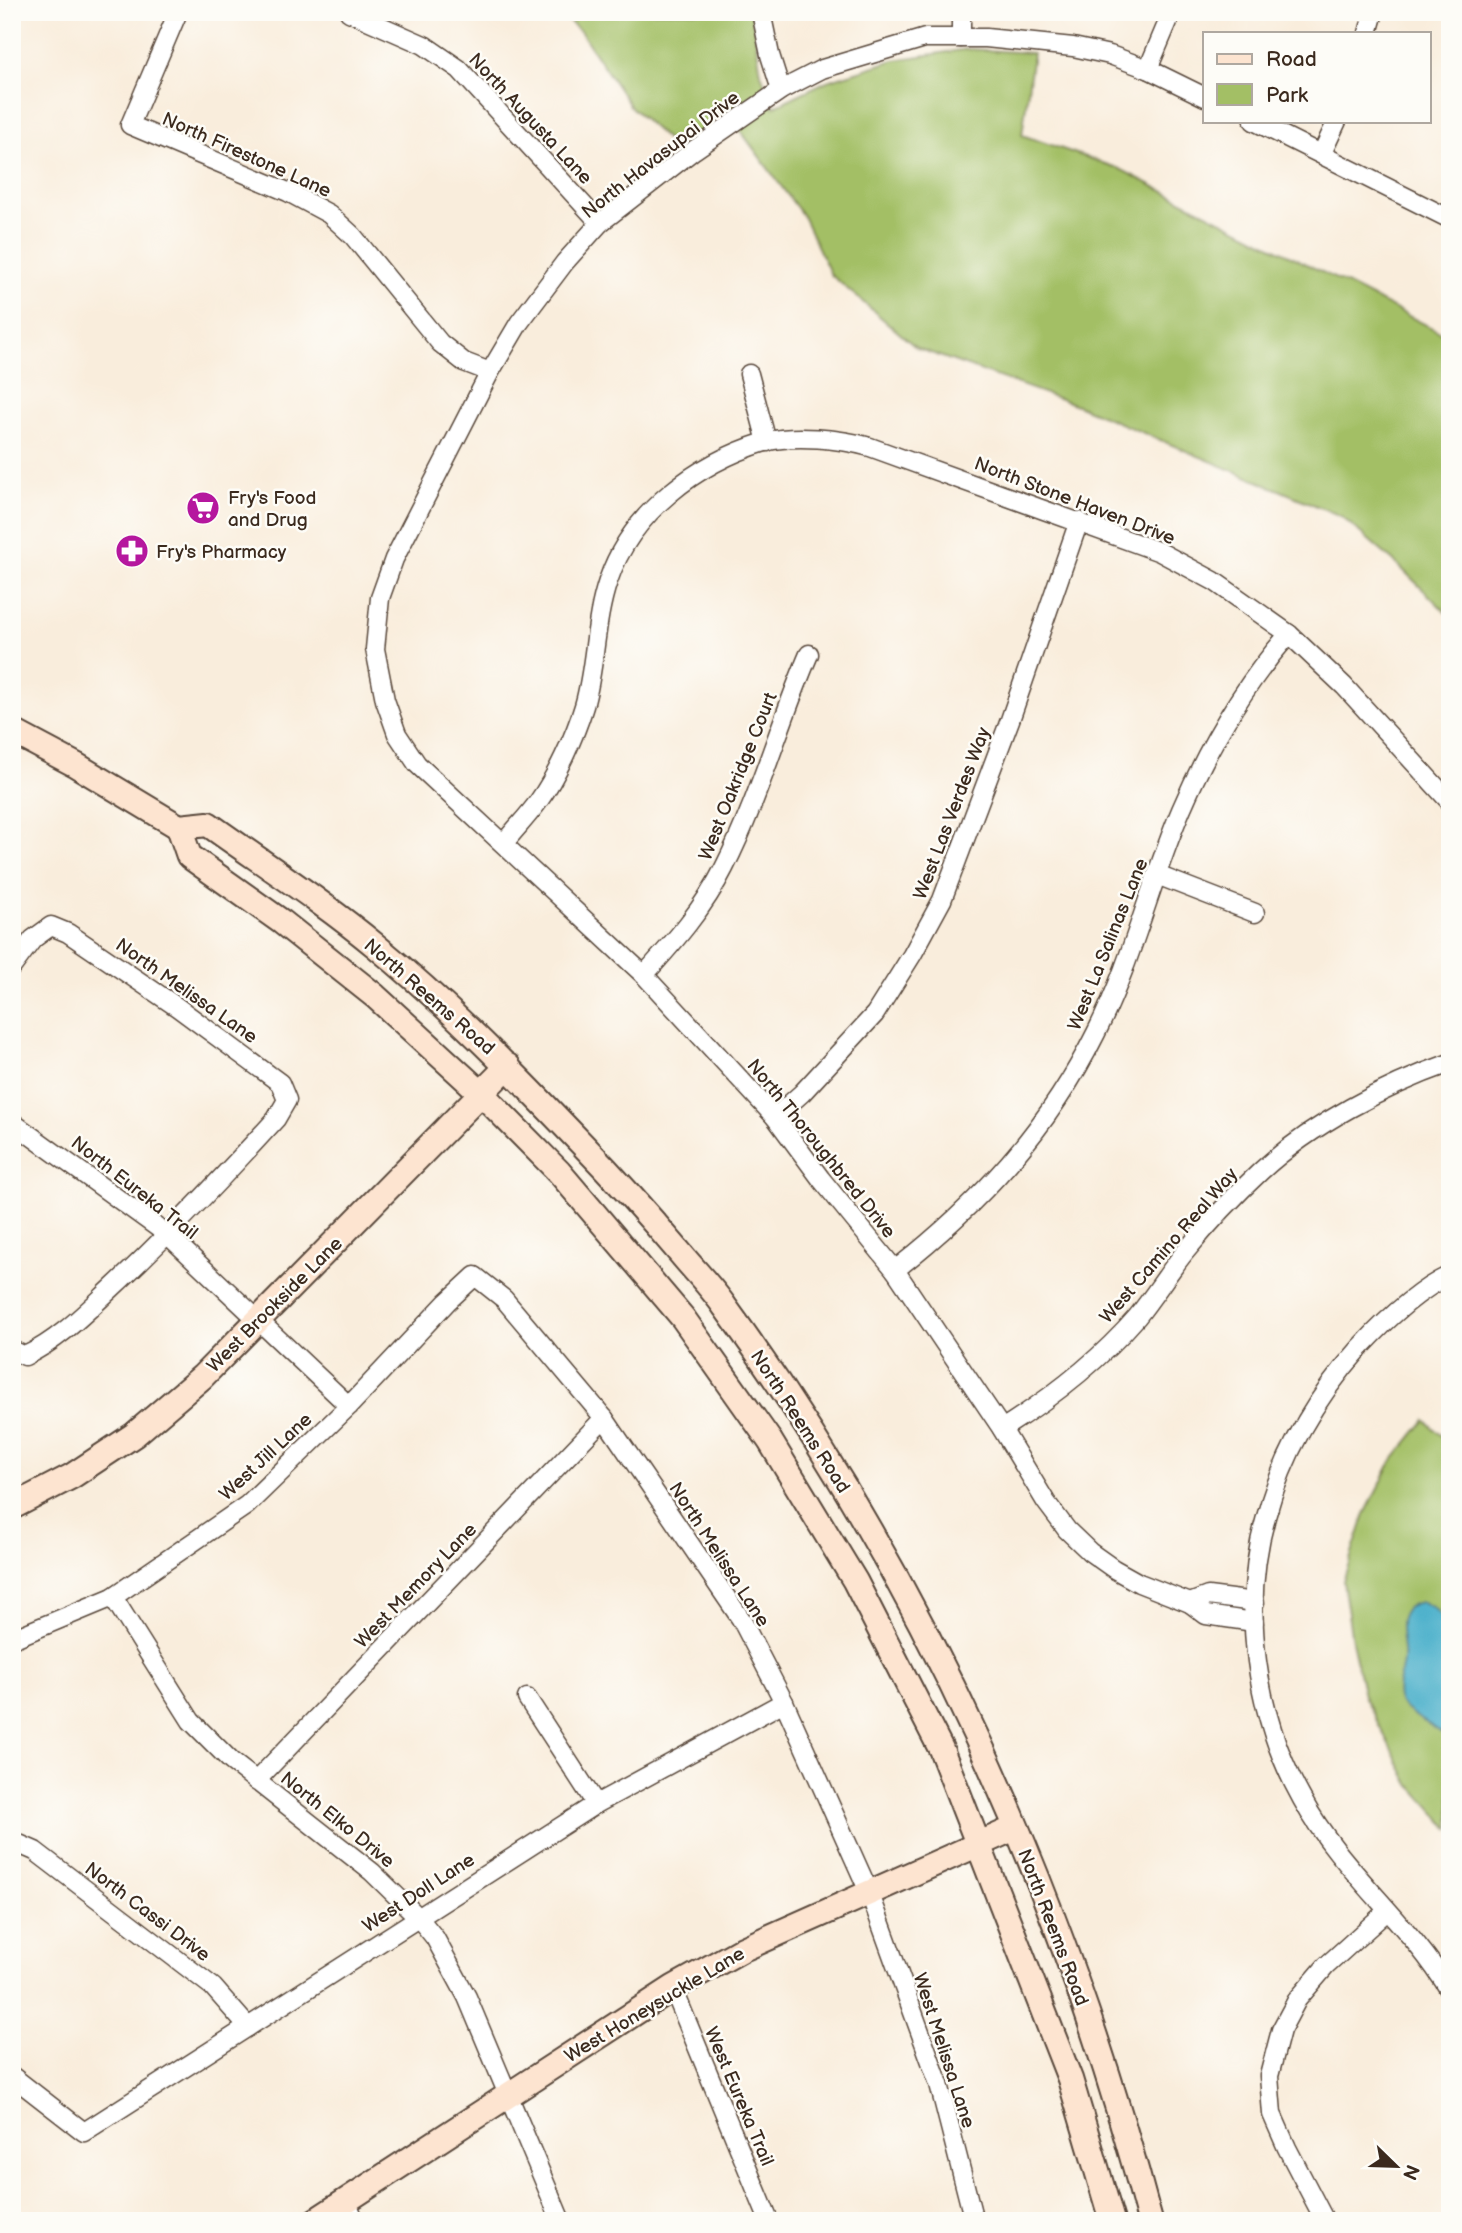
<svg xmlns="http://www.w3.org/2000/svg" width="1462" height="2233" font-family="'Balsamiq Sans',sans-serif">
  <style>
    .green { fill: #a3bf65; stroke: #6f7442; stroke-width: 2 }
    .water { fill: #4cb0cb; stroke: #446d74; stroke-width: 2 }
    .lines { fill: none; stroke-linecap: round; stroke-linejoin: round }
    .street-casing { stroke: #58473a; stroke-width: 21 }
    .secondary-casing { stroke: #58473a; stroke-width: 28 }
    .street { stroke: #fff; stroke-width: 18 }
    .secondary { stroke: #fde4d0; stroke-width: 24 }
    .labels { text-anchor: middle; stroke-width: 5; stroke-linejoin: round; paint-order: stroke }
    .street-label { font-size: 19px; fill: #3b2a1e; stroke: #fdfcf7 }
    .poi-label { font-size: 19px; fill: #3b2a1e; stroke: #fdfcf7; text-anchor: start }
  </style>
  <rect width="100%" height="100%" fill="#fdfcf7"/>
  <filter id="ink" filterUnits="userSpaceOnUse"><feTurbulence type="fractalNoise" baseFrequency=".0143" numOctaves="2"/><feDisplacementMap in="SourceGraphic" scale="14" xChannelSelector="R" yChannelSelector="G"/><feConvolveMatrix kernelMatrix="1 2 1 2 8 2 1 2 1" color-interpolation-filters="sRGB"/></filter>
  <filter id="wash" filterUnits="userSpaceOnUse"><feTurbulence type="fractalNoise" baseFrequency=".00686" numOctaves="4" result="noise"/><feDisplacementMap in="SourceGraphic" scale="28" xChannelSelector="R" yChannelSelector="G"/><feGaussianBlur stdDeviation="1.57" result="paint"/><feColorMatrix in="noise" values="0 0 0 0 0 0 0 0 0 0 0 0 0 0 0 0 0 1.4 0 .05"/><feComposite in="paint" operator="in"/></filter>
  <g filter="url(#wash)">
    <rect width="100%" height="100%" fill="#f9eddc"/>
    <g class="green">
      <polygon points="558,12 751,12 761,73 773,107 827,81 894,60 968,49 1033,53 1022,135 1120,169 1450,337 1450,616 1398,565 1341,516 1077,405 917,348 831,275 803,216 726,111 677,149 631,107 580,31"/>
      <polygon points="1425,1420 1450,1444 1450,1829 1409,1783 1364,1696 1352,1641 1343,1581 1365,1514 1392,1461"/>
    </g>
    <path class="water" d="M1423,1602L1434,1608L1439,1614L1450,1636V1740C1437,1726 1409,1716 1401,1704C1392,1691 1402,1675 1403,1661C1405,1647 1398,1629 1402,1617C1406,1606 1413,1603 1423,1602Z"/>
  </g>
  <g filter="url(#ink)">
    <g class="lines">
      <defs>
        <g id="street">
          <polyline points="178,12 130,125 288,192 329,214 353,236 440,343 464,362 490,372"/>
          <polyline points="349,12 424,45 459,69 600,223"/>
          <polyline points="761,12 770,55 781,90"/>
          <polyline points="961,12 961,38"/>
          <polyline points="1368,33 1374,12"/>
          <polyline points="1148,69 1172,12"/>
          <polyline points="1254,121 1450,219"/>
          <polyline points="1322,153 1337,121"/>
          <polyline points="749,374 767,442"/>
          <path d="M504,843C515,829 528,816 538,802C556,777 575,736 584,706C596,665 594,622 608,581C631,512 697,463 765,442C794,434 842,439 870,447L1160,552L1214,581L1289,634L1344,686L1450,802"/>
          <polyline points="1157,875 1255,913"/>
          <path d="M12,967L33,939L51,926L68,933L177,1007L280,1083L287,1100L276,1119C223,1177 170,1234 113,1287C85,1313 59,1340 25,1356L12,1350"/>
          <path d="M644,975C674,942 704,908 724,868C759,799 779,724 809,654"/>
          <polyline points="775,1117 802,1093 875,1014 912,955 942,900 1010,720 1079,521"/>
          <polyline points="12,1122 168,1235 349,1406"/>
          <path d="M895,1270C979,1204 1048,1130 1096,1033C1132,962 1150,883 1181,810C1208,747 1243,686 1289,634"/>
          <path d="M1450,1275C1418,1290 1384,1322 1360,1348C1317,1396 1283,1454 1266,1517C1240,1608 1256,1717 1302,1799C1341,1871 1408,1921 1450,1991"/>
          <path d="M1002,1429C1051,1398 1099,1361 1137,1317C1154,1296 1168,1273 1185,1252C1208,1224 1234,1196 1261,1171C1312,1124 1385,1086 1450,1063"/>
          <polyline points="113,1597 191,1721 231,1761 372,1872 418,1917 435,1938 467,1997 561,2221"/>
          <polyline points="1190,1603 1139,1583 1114,1569 1090,1552 1067,1530 1046,1502 1002,1429 895,1270 821,1179 775,1117 644,975 417,764 397,734 385,700 375,649 380,598 394,559 490,372 519,323 565,262 600,223 694,150 781,90 822,69 925,38 986,38 1073,47 1110,55 1148,69 1205,97"/>
          <polyline points="1254,1622 1206,1615 1190,1603 1208,1596 1255,1602"/>
          <polyline points="12,1639 113,1597 247,1505 349,1406 447,1302 475,1276 504,1299 604,1418 741,1619 784,1702 870,1894 939,2084 974,2221"/>
          <polyline points="527,1698 596,1804"/>
          <polyline points="256,1781 604,1418"/>
          <polyline points="12,1841 35,1851 213,1987 248,2027"/>
          <polyline points="673,1988 769,2221"/>
          <polyline points="12,2076 84,2132 596,1804 784,1702"/>
          <polyline points="346,2201 355,2221"/>
          <polyline points="1325,2221 1287,2148 1272,2114 1269,2076 1281,2030 1297,2000 1326,1966 1387,1911"/>
        </g>
        <g id="secondary">
          <path d="M12,731L76,765L179,827L208,824C264,864 323,902 376,946C450,1007 516,1075 582,1144C617,1180 649,1216 681,1254C695,1271 712,1288 725,1307C924,1580 1064,1895 1150,2221"/>
          <polyline points="179,827 189,856 282,922 375,996 481,1093 559,1172 683,1318 770,1441 855,1581 941,1749 1070,2079 1112,2221"/>
          <polyline points="12,1507 72,1476 134,1435 202,1377 508,1066"/>
          <polyline points="315,2221 673,1988 743,1949 1015,1828"/>
        </g>
      </defs>
      <use href="#street" class="street-casing"/>
      <use href="#secondary" class="secondary-casing"/>
      <use href="#street" class="street"/>
      <use href="#secondary" class="secondary"/>
    </g>
  </g>
  <defs>
    <symbol id="supermarket-disc" viewBox="-11 -11 22 22"><circle r="9.5" fill="#b5179e" stroke="#fdfcf7"/><path d="M-6-5.5h2.5l.6 2H6L4.5 2H-2.5L-4.4-4H-6ZM-1.5 3.2a1.3 1.3 0 1 0 .1 0ZM3 3.2a1.3 1.3 0 1 0 .1 0Z" fill="#fff"/></symbol>
    <symbol id="pharmacy-disc" viewBox="-11 -11 22 22"><circle r="9.5" fill="#b5179e" stroke="#fdfcf7"/><path d="M-2-6h4v4h4v4h-4v4h-4v-4h-4v-4h4Z" fill="#fff"/></symbol>
  </defs>
  <g fill-rule="evenodd">
    <use href="#supermarket-disc" x="184" y="489" width="38" height="38"/>
    <use href="#pharmacy-disc" x="113" y="532" width="38" height="38"/>
  </g>
  <g class="labels">
    <g class="street-label">
      <text transform="translate(531 118) rotate(47)" y="7">North Augusta Lane</text>
      <text transform="translate(247 154) rotate(24)" y="7">North Firestone Lane</text>
      <text transform="translate(660 154) rotate(-38)" y="7">North Havasupai Drive</text>
      <text transform="translate(1075 500) rotate(21)" y="7">North Stone Haven Drive</text>
      <text transform="translate(737 776) rotate(-68)" y="7">West Oakridge Court</text>
      <text transform="translate(951 813) rotate(-69)" y="7">West Las Verdes Way</text>
      <text transform="translate(1107 944) rotate(-68)" y="7">West La Salinas Lane</text>
      <text transform="translate(187 990) rotate(35)" y="7">North Melissa Lane</text>
      <text transform="translate(430 996) rotate(41)" y="7">North Reems Road</text>
      <text transform="translate(822 1148) rotate(51)" y="7">North Thoroughbred Drive</text>
      <text transform="translate(135 1187) rotate(38)" y="7">North Eureka Trail</text>
      <text transform="translate(1168 1245) rotate(-49)" y="7">West Camino Real Way</text>
      <text transform="translate(274 1304) rotate(-45)" y="7">West Brookside Lane</text>
      <text transform="translate(801 1421) rotate(57)" y="7">North Reems Road</text>
      <text transform="translate(265 1456) rotate(-43)" y="7">West Jill Lane</text>
      <text transform="translate(720 1554) rotate(57)" y="7">North Melissa Lane</text>
      <text transform="translate(415 1585) rotate(-46)" y="7">West Memory Lane</text>
      <text transform="translate(338 1819) rotate(39)" y="7">North Elko Drive</text>
      <text transform="translate(418 1892) rotate(-33)" y="7">West Doll Lane</text>
      <text transform="translate(148 1911) rotate(37)" y="7">North Cassi Drive</text>
      <text transform="translate(1054 1927) rotate(69)" y="7">North Reems Road</text>
      <text transform="translate(654 2004) rotate(-31)" y="7">West Honeysuckle Lane</text>
      <text transform="translate(945 2050) rotate(72)" y="7">West Melissa Lane</text>
      <text transform="translate(740 2096) rotate(67)" y="7">West Eureka Trail</text>
    </g>
    <g class="poi-label">
      <text x="228" y="504">Fry's Food<tspan x="228" dy="22">and Drug</tspan></text>
      <text x="156" y="558">Fry's Pharmacy</text>
    </g>
  </g>
  <rect width="1462" height="2233" fill="none" stroke="#fdfcf7" stroke-width="42"/>
  <rect x="1203" y="32" width="228" height="91" fill="#fdfcf7" stroke="#afa8a0" stroke-width="2"/>
  <rect x="1217" y="54" width="35" height="10" fill="#fde4d0" stroke="#afa8a0" stroke-width="2"/>
  <text x="1266" y="66" font-size="21" fill="#3b2a1e">Road</text>
  <rect x="1217" y="84" width="35" height="21" fill="#a3bf65" stroke="#afa8a0" stroke-width="2"/>
  <text x="1266" y="102" font-size="21" fill="#3b2a1e">Park</text>
  <g transform="translate(1396 2166) rotate(113)" stroke="#fdfcf7" stroke-width="5" paint-order="stroke">
  <path d="M0-5L12 26L0 18L-12 26Z" fill="#3b2a1e"/>
  <text y="-10" font-size="19" font-weight="bold" text-anchor="middle" fill="#3b2a1e">N</text>
  </g>
</svg>
